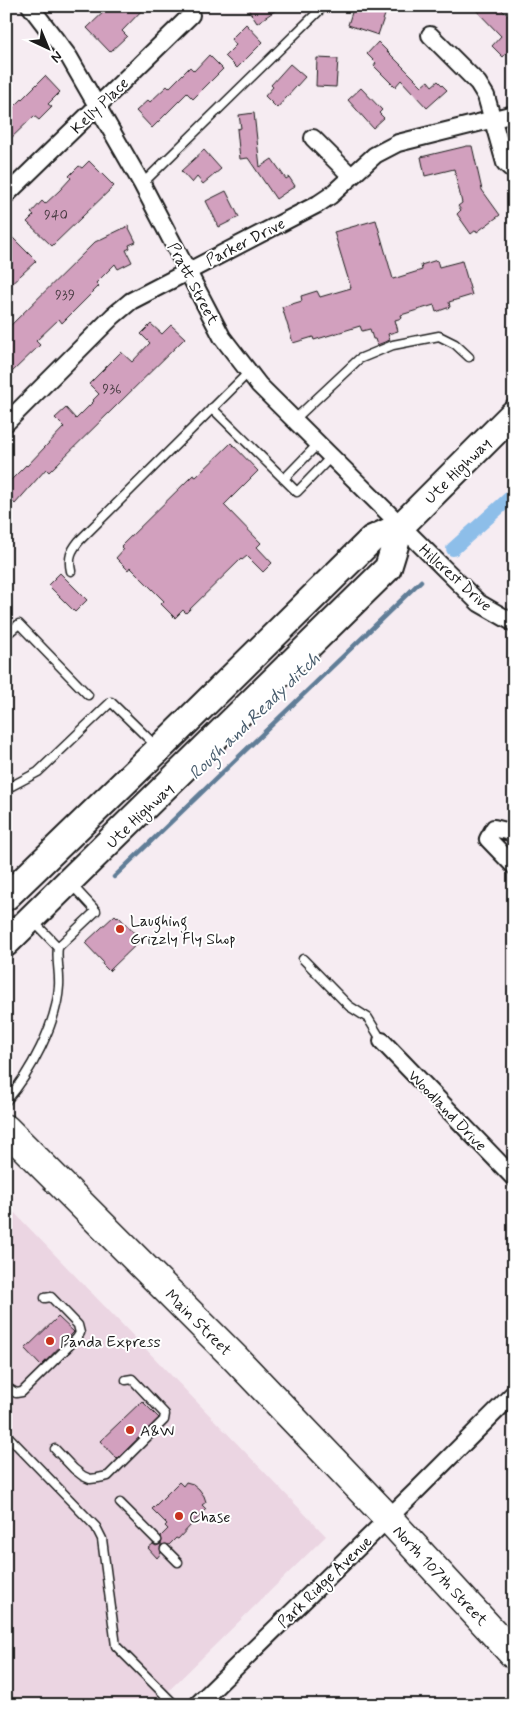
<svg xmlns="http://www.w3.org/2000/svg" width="520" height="1711" font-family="Mynerve,sans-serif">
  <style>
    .built { fill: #ebd5e2 }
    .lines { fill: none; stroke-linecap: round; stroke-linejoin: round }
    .stream { stroke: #607d97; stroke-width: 4.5 }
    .canal { stroke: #8dbee9; stroke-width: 14 }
    .building { fill: #d2a0be; stroke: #1c1c1c }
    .lane-casing { stroke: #1c1c1c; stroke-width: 11 }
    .street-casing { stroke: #1c1c1c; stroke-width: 20 }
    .primary-casing { stroke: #1c1c1c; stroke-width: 30 }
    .highway-casing { stroke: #1c1c1c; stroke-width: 31 }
    .lane { stroke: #fff; stroke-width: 8 }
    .street { stroke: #fff; stroke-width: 16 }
    .primary { stroke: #fff; stroke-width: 26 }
    .highway { stroke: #fff; stroke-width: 28 }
    .poi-dot { fill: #c8321e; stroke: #fff; stroke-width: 2 }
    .labels { text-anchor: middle; stroke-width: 4; stroke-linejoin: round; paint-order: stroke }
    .number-label { font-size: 14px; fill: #4a3d44 }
    .street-label { font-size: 16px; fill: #1c1c1c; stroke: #fff }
    .poi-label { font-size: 16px; fill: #1c1c1c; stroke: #fff; text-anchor: start }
    .water-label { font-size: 18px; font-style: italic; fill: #495d6e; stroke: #fff }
  </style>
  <rect width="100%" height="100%" fill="#f6ecf2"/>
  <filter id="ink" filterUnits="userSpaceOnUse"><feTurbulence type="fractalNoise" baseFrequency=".02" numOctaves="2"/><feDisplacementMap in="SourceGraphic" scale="10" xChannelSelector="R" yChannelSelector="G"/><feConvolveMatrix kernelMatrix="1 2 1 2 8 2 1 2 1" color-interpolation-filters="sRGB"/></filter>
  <g filter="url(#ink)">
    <polygon class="built" points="6,1204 326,1536 154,1705 6,1705"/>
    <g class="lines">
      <polyline class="stream" points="114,877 421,581"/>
      <polyline class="canal" points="453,549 512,496 514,497"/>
    </g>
    <g class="building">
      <polygon points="110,6 146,6 122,31 127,36 110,52 87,28"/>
      <polygon points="246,6 282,6 257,23"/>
      <polygon points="354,6 361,6 370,10 372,6 388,6 378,35 348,25"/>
      <polygon points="472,6 498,6 514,22 514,45 503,57 492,46 501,36"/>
      <polygon points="246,24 263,42 237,68 225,56 236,45 231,39"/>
      <polygon points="378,42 422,86 428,81 432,86 438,81 447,90 427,108 401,80 395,87 374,66 376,63 367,54"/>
      <polygon points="209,55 223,69 193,99 187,93 152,128 136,111 148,100 150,102 167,86 169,88 190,67 194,71"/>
      <polygon points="317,58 338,59 336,87 316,86"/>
      <polygon points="290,64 305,77 277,108 265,96 273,87 271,85"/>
      <polygon points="45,76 60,92 48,104 52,107 39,120 34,116 6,143 6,115"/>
      <polygon points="361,88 382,110 379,113 384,118 373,128 348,100"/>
      <polygon points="254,113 260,167 272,159 286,179 289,177 295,186 276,199 248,158 240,159 237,129 241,128 239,115"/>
      <polygon points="467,146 472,146 482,190 500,215 477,232 476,230 471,234 457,214 461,210 458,206 462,203 454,169 425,176 421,157"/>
      <polygon points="204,150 221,169 203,184 197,177 192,183 181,171"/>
      <polygon points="89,161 114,186 52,246 27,222 34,215 31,213 42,201 45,204 60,190 71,178 69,176 79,166 82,168"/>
      <polygon points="226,191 239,217 219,227 206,201"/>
      <polygon points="376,220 393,279 422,270 421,265 437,260 439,267 462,261 472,295 449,302 450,307 436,312 434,305 401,315 402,318 395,320 398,331 388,334 390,340 377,345 375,339 373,339 370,329 362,331 360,326 314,340 313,337 293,343 282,307 302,301 301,296 317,291 320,297 351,288 334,232"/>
      <polygon points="128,226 136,242 129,245 130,248 126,250 132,262 118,269 115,264 96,283 99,286 62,323 59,319 36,341 40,345 11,373 6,368 6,330 95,242"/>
      <polygon points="6,231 36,261 6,289"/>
      <polygon points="151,324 162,334 171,325 185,338 49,472 46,469 15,504 6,495 6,485 26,465 27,466 64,427 55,418 66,408 76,419 94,401 93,400 99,394 89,384 121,352 132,362 150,343 141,334"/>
      <polygon points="231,443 258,471 224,505 261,543 257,547 272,563 263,572 247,556 242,560 241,559 186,613 183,610 175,618 161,604 164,601 130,567 128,570 116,558 124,549 121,546 193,475 196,477"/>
      <polygon points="60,573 87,600 75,612 48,585"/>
      <polygon points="115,915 117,917 118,916 141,940 109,971 102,964 103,962 85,943"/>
      <polygon points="58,1317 74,1332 41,1366 25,1349"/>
      <polygon points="142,1401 159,1418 117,1459 100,1441"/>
      <polygon points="179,1482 183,1486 186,1482 193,1484 199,1489 204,1496 206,1502 202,1505 206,1509 178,1539 176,1538 169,1545 166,1544 161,1545 160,1548 161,1553 157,1558 148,1548 153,1544 156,1546 161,1544 162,1541 161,1536 168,1529 165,1526 167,1524 152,1509"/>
    </g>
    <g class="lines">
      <defs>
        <g id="lane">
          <polyline points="142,184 324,6"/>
          <polyline points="212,408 297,492 331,457"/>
          <polyline points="294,420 359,359 393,345 439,336 455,344 469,357"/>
          <polyline points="284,479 318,444"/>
          <path d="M71,571C68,557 71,551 79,541L249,372"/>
          <polyline points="6,635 19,624 88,695"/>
          <polyline points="6,789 38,772 111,702 156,746"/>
          <polyline points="34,922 58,947 96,911 71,884"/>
          <polyline points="303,959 349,1006 368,1018 382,1041"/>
          <path d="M6,1101C30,1074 57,1023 59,986C60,972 56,960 58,947"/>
          <polyline points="6,1387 16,1393 22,1392 77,1338 80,1333 78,1325 51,1297 45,1298"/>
          <polyline points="6,1434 96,1527 102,1539 116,1646 175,1705"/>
          <polyline points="55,1449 74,1469 83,1476 90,1479 98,1478 108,1476 164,1420 165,1414 132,1379 126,1380"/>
          <polyline points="120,1503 157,1540"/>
          <polyline points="165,1549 178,1562"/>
        </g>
        <g id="street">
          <polyline points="30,6 69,57 142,184 222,337 259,385 479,603 514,623"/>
          <polyline points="430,35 478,83 486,96 505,163 514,171"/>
          <polyline points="313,138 351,176"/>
          <polyline points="6,195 191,15"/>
          <polyline points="6,423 113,316 131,301 318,204 330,196 375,155 398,143 514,114"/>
          <polyline points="514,833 494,828 488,839 514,866"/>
          <polyline points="382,1041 514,1178"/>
          <polyline points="197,1705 416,1491 514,1393"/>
        </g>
        <g id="primary">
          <polyline points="6,897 159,749 372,539 401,526 514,413"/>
          <polyline points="6,943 388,568 401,526"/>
        </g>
        <polyline id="highway" points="6,1129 236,1359 388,1518 514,1655"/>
      </defs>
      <use href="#lane" class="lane-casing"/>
      <use href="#street" class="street-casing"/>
      <use href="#primary" class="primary-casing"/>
      <use href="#highway" class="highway-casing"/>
      <use href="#lane" class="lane"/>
      <use href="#street" class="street"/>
      <use href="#primary" class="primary"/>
      <use href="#highway" class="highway"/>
    </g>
  </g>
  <g class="poi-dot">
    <circle cx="120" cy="929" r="5"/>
    <circle cx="50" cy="1341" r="5"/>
    <circle cx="130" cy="1430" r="5"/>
    <circle cx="179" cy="1516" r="5"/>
  </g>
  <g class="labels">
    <g class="number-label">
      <text x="56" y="219">940</text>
      <text x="65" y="299">939</text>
      <text x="112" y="393">936</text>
    </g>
    <g class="street-label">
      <text transform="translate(99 105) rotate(-44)" y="6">Kelly Place</text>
      <text transform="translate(245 241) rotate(-27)" y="6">Parker Drive</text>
      <text transform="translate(194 283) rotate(62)" y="6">Pratt Street</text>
      <text transform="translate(457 470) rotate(-45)" y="6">Ute Highway</text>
      <text transform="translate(456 577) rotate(42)" y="6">Hillcrest Drive</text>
      <text transform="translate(139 815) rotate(-44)" y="6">Ute Highway</text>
      <text transform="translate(448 1110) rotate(46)" y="6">Woodland Drive</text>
      <text transform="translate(199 1322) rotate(45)" y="6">Main Street</text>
      <text transform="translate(441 1575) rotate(47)" y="6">North 107th Street</text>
      <text transform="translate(324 1581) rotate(-44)" y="6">Park Ridge Avenue</text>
    </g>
    <g class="poi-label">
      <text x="130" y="926">Laughing<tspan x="130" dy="18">Grizzly Fly Shop</tspan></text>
      <text x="60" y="1347">Panda Express</text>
      <text x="140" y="1436">A&amp;W</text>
      <text x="189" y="1522">Chase</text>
    </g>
    <g class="water-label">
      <text transform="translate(254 716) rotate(-44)" y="6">Rough and Ready ditch</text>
    </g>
  </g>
  <rect width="520" height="1711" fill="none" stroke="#fff" stroke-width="25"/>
  <rect x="12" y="12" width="495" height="1686" fill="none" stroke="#1c1c1c" stroke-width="2" filter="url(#ink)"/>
  <g transform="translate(48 48) rotate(136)" stroke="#ffffff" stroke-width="4" paint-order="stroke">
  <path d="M0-4L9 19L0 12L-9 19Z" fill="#1c1c1c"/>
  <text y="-8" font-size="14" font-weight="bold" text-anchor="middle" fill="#1c1c1c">N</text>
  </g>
</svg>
